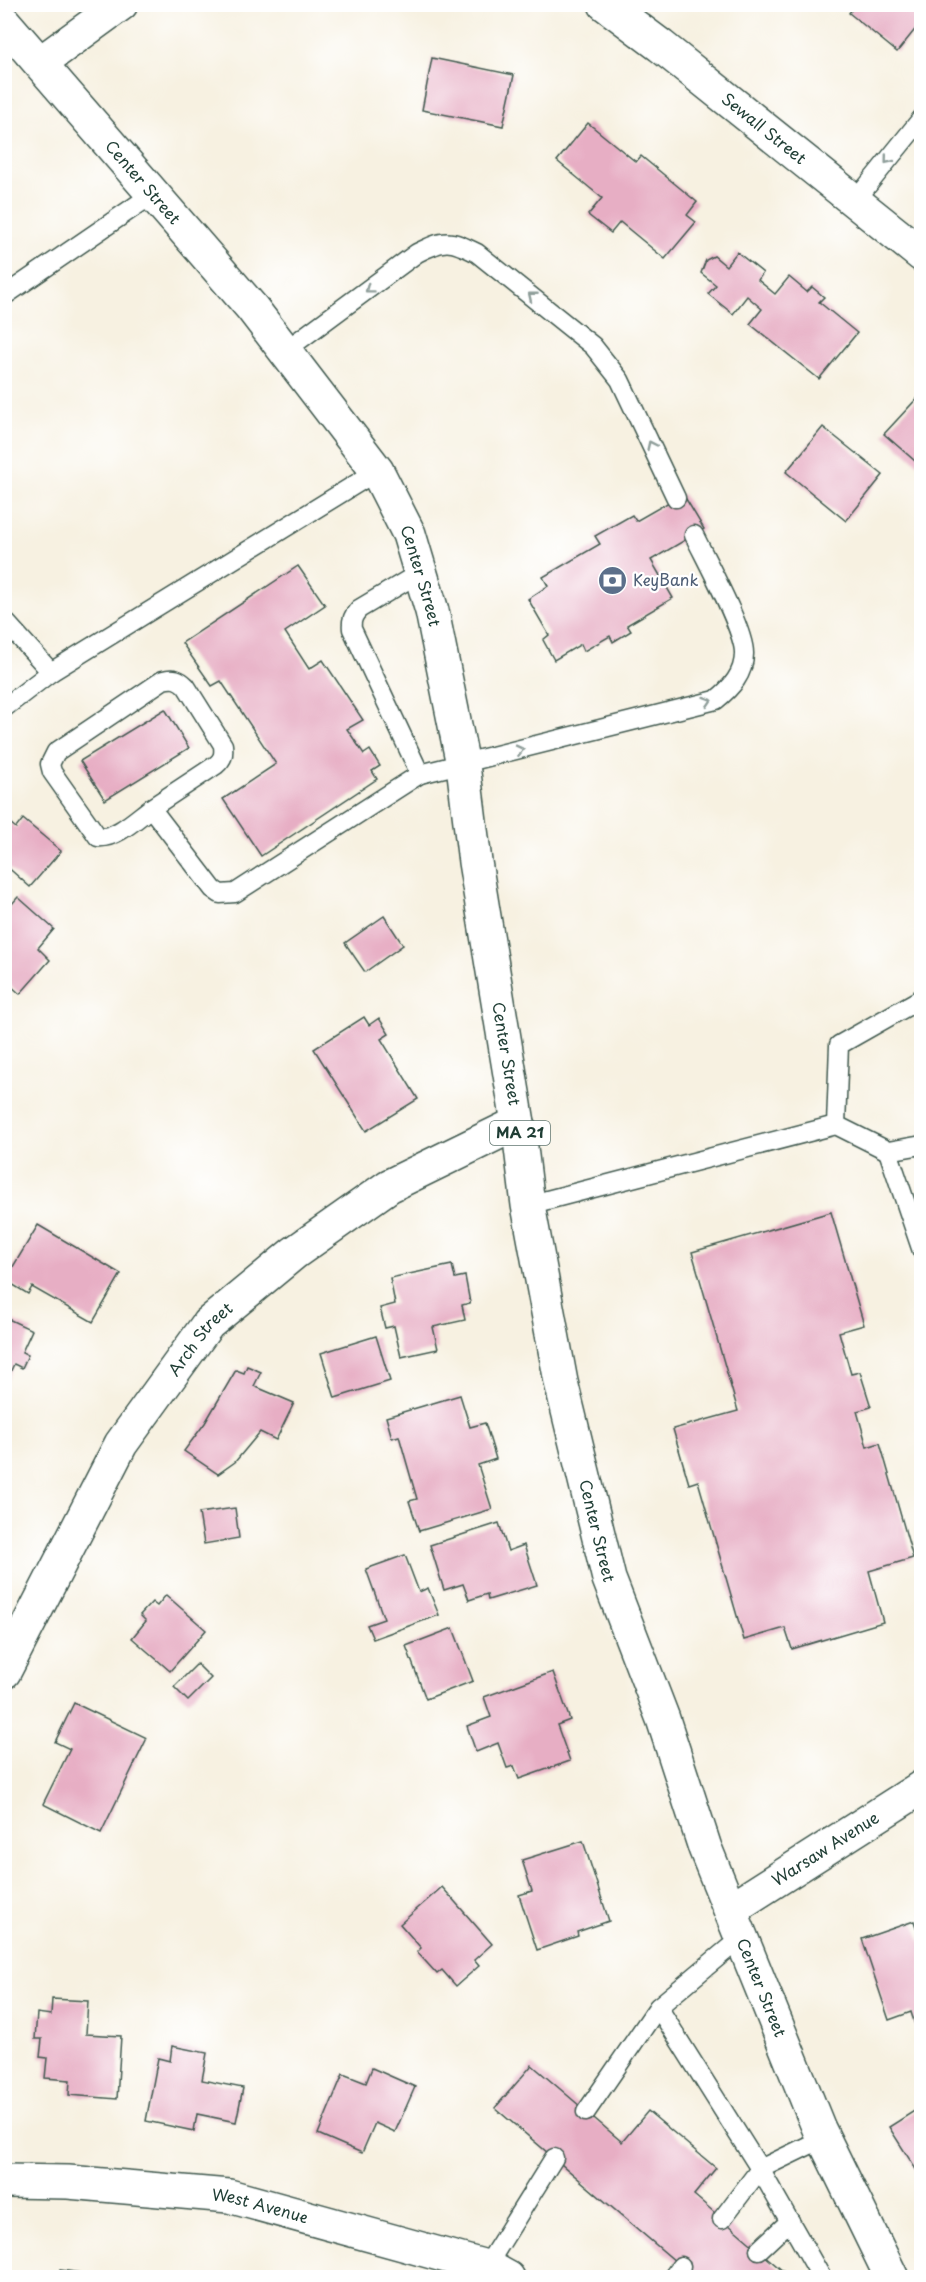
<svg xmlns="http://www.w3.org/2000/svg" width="926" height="2282" font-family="'Playpen Sans',sans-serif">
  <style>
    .building { fill: #e7aec4 }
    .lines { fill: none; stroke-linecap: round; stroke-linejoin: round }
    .service-casing { stroke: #3f584e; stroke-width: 21 }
    .minor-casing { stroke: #3f584e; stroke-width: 36 }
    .tertiary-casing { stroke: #3f584e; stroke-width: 36 }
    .secondary-casing { stroke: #3f584e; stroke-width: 36 }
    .primary-casing { stroke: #3f584e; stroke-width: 36 }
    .service { stroke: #fff; stroke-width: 18 }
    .minor { stroke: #fff; stroke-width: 33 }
    .tertiary { stroke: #fff; stroke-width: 33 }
    .secondary { stroke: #fff; stroke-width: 33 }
    .primary { stroke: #fff; stroke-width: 33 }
    .oneway { stroke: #8f9e9a }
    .labels { text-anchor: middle; stroke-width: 4.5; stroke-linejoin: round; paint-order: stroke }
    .shield { fill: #fff; stroke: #627771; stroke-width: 1.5 }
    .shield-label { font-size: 15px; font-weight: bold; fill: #1f3d34 }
    .street-label { font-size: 16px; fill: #1f3d34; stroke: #fff }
    .service-label { font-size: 16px; fill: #4e5e75; stroke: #fff; text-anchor: start }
  </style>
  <rect width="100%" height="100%" fill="#fff"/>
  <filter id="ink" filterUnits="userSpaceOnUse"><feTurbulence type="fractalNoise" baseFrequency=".0167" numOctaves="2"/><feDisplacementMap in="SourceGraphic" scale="12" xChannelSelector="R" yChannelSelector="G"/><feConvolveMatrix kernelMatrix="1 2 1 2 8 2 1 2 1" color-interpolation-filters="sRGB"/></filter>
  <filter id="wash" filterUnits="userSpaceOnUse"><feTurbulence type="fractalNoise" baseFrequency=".008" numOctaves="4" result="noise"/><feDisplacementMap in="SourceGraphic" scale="24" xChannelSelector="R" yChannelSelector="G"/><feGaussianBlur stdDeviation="1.35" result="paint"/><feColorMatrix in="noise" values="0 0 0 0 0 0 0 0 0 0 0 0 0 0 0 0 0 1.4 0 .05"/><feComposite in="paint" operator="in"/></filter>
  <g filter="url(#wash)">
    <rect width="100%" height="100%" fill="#f7f1e1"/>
    <g id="blocks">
      <g class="building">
        <polygon points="856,4 922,4 922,21 897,52 849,13"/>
        <polygon points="432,58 514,75 503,126 422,110"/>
        <polygon points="588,123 636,162 641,156 697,202 687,215 696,222 665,259 620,222 611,233 588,215 602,198 557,161"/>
        <polygon points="737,252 763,273 758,280 775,294 789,277 807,292 812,287 824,297 819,302 857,333 819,379 750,324 762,309 747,296 733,314 708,294 716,285 701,273 706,260 714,256 726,266"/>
        <polygon points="922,393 922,467 884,434"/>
        <polygon points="823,427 883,475 846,521 786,472"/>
        <polygon points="683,494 704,529 651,560 673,598 627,625 631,631 613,642 610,636 584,651 581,644 554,660 543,640 549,635 528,599 548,586 543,577 600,544 595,536 632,515 636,521"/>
        <polygon points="298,566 325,605 285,632 309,669 323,660 363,720 347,729 364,754 370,750 380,766 372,771 377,779 261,856 223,799 276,764 221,681 212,686 182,643"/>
        <polygon points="165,709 189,748 105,800 80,761"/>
        <polygon points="4,818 16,828 23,819 61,851 30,887 4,864"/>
        <polygon points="18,897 54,929 38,948 50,960 20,994 10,985 4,991 4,913"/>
        <polygon points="384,916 403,945 365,972 345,943"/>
        <polygon points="364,1017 369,1025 379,1018 389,1034 381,1039 418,1099 366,1131 314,1049"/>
        <polygon points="831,1212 864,1325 839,1332 851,1374 860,1372 871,1407 857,1411 867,1447 880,1443 913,1558 869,1571 883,1622 792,1649 785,1628 744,1640 698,1481 689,1484 673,1429 738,1411 692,1252"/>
        <polygon points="38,1225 121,1274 93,1322 32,1287 28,1294 5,1280"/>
        <polygon points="452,1265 455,1278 465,1276 470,1303 462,1305 465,1320 433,1327 438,1349 401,1357 394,1326 385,1328 380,1308 395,1304 390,1278"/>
        <polygon points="4,1317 32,1330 22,1352 28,1355 22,1368 14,1364 4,1386"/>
        <polygon points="376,1336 390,1381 335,1398 321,1353"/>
        <polygon points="247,1366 261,1372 254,1386 294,1403 276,1440 260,1432 235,1462 218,1474 184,1451 205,1423 236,1370 244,1373"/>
        <polygon points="460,1395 470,1427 485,1423 496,1459 478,1465 492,1509 419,1531 409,1501 417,1499 399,1436 392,1438 386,1417"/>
        <polygon points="235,1508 239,1538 204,1544 199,1513"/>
        <polygon points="499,1523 508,1551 524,1545 537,1585 488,1600 487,1594 469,1600 463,1584 444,1590 430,1545"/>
        <polygon points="405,1555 419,1592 428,1588 439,1615 373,1639 367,1625 384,1619 366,1569"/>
        <polygon points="166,1595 206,1630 170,1671 132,1638 146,1621 140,1615 152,1602 157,1606"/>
        <polygon points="453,1628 473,1681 426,1699 406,1646"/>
        <polygon points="197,1664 211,1678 188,1701 174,1687"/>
        <polygon points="553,1672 570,1720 557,1725 570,1761 519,1779 514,1766 507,1768 498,1743 476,1752 467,1726 491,1717 484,1697"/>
        <polygon points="74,1703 147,1738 101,1833 43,1804 70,1749 55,1742"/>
        <polygon points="583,1841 609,1921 577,1932 578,1936 537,1950 519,1895 532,1891 522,1860"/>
        <polygon points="442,1887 492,1944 474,1960 479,1966 456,1986 442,1970 437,1974 417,1952 421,1948 400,1924"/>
        <polygon points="914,1921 922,1944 921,2044 911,2012 889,2020 862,1939"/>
        <polygon points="52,1999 88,2001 86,2034 121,2036 117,2099 69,2095 70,2080 45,2078 47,2058 40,2057 42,2039 35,2039 37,2013 51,2015"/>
        <polygon points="172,2046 207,2053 202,2080 243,2088 236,2122 197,2114 194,2131 146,2121 158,2058 170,2061"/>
        <polygon points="532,2065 622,2142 648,2111 716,2168 694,2195 791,2278 695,2278 495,2108"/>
        <polygon points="372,2068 415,2087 395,2132 375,2123 362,2153 318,2134 343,2074 366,2083"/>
        <polygon points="922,2106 922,2179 889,2127"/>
        <polygon points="60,2270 103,2276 103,2278 59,2278"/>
      </g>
    </g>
  </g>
  <g filter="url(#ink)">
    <use href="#blocks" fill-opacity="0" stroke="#3f584e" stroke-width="1.5"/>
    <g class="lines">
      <defs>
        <g id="service">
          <polyline points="855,201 922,118"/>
          <polyline points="4,296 153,194"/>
          <path d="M286,350L417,253C445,239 449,239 477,253L593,346L620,380L676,498"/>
          <polyline points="4,620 51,672 377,471"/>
          <polyline points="4,708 51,672"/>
          <path d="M420,774L716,700C731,688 744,674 744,654C745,631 706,560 694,535"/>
          <path d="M151,808C137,818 116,839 98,837L52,772L50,764L56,752L163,680C173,677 179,679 186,686L223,745C224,755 223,759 216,765L151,808L213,889L220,894L235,893L420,774L352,629C351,620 353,616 359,609L421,572"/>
          <polyline points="836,1125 839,1045 922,998"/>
          <polyline points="888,1151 922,1251"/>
          <polyline points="528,1205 836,1125 888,1151 922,1145"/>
          <polyline points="742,1937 658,2007 760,2169 824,2138"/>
          <polyline points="586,2112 658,2007"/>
          <polyline points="722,2219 760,2169 822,2278"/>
          <polyline points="759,2250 790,2221"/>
          <polyline points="486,2267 554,2158"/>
          <polyline points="672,2278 681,2266"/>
        </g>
        <g id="minor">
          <path id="s1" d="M4,1672L121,1444L208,1324L294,1253L389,1186L518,1123"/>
          <path id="s2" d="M731,1909L922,1787"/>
        </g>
        <g id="tertiary">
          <path id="s3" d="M605,4L661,46L922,255"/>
          <polyline points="40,63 121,4"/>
        </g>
        <g id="secondary">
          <path id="s4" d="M4,2181L68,2182L229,2196L490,2268L508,2278"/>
        </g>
        <g id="primary">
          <path id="s5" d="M4,22L252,308L377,471L409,534L432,611L463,765L475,862L518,1123L528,1205L561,1382L609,1579L663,1719L705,1848L819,2129L892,2278"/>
        </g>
      </defs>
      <use href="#service" class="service-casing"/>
      <use href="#minor" class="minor-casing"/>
      <use href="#tertiary" class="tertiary-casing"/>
      <use href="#secondary" class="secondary-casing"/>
      <use href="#primary" class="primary-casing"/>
      <use href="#service" class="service"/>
      <use href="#minor" class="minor"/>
      <use href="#tertiary" class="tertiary"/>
      <use href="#secondary" class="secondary"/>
      <use href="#primary" class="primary"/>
    </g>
    <defs><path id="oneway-chevron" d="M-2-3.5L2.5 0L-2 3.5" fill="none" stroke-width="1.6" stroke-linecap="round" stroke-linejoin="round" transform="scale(1.5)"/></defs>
    <g class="oneway">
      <use href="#oneway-chevron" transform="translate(888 160) rotate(129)"/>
      <use href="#oneway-chevron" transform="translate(369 289) rotate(143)"/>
      <use href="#oneway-chevron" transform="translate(532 296) rotate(-141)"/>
      <use href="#oneway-chevron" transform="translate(651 445) rotate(-115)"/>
      <use href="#oneway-chevron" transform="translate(708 701) rotate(-18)"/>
      <use href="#oneway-chevron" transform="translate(520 750) rotate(-14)"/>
    </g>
  </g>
  <defs>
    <symbol id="bank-disc" viewBox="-11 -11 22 22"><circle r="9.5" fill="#5c6f8a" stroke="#fff"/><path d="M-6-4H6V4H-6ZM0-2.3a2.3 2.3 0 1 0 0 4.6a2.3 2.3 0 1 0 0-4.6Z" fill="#fff"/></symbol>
  </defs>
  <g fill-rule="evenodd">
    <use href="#bank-disc" x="596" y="564" width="33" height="33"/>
  </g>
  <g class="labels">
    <rect class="shield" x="490" y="1121" width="60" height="24" rx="4.5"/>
    <g class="shield-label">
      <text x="520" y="1138">MA 21</text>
    </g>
    <g class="street-label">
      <text dy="6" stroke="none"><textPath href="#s3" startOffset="202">Sewall Street</textPath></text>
      <text dy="6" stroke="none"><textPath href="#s5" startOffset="212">Center Street</textPath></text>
      <text dy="6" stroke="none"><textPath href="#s5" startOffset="698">Center Street</textPath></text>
      <text dy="6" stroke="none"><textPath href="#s5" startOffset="1184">Center Street</textPath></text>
      <text dy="6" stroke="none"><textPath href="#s1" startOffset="388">Arch Street</textPath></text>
      <text dy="6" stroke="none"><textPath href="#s5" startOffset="1670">Center Street</textPath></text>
      <text dy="6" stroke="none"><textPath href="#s2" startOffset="112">Warsaw Avenue</textPath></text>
      <text dy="6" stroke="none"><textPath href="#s5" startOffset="2156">Center Street</textPath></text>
      <text dy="6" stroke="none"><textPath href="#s4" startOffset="258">West Avenue</textPath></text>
    </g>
    <g class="service-label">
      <text x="633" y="586">KeyBank</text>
    </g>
  </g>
  <rect width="926" height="2282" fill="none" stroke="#fff" stroke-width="24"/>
</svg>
